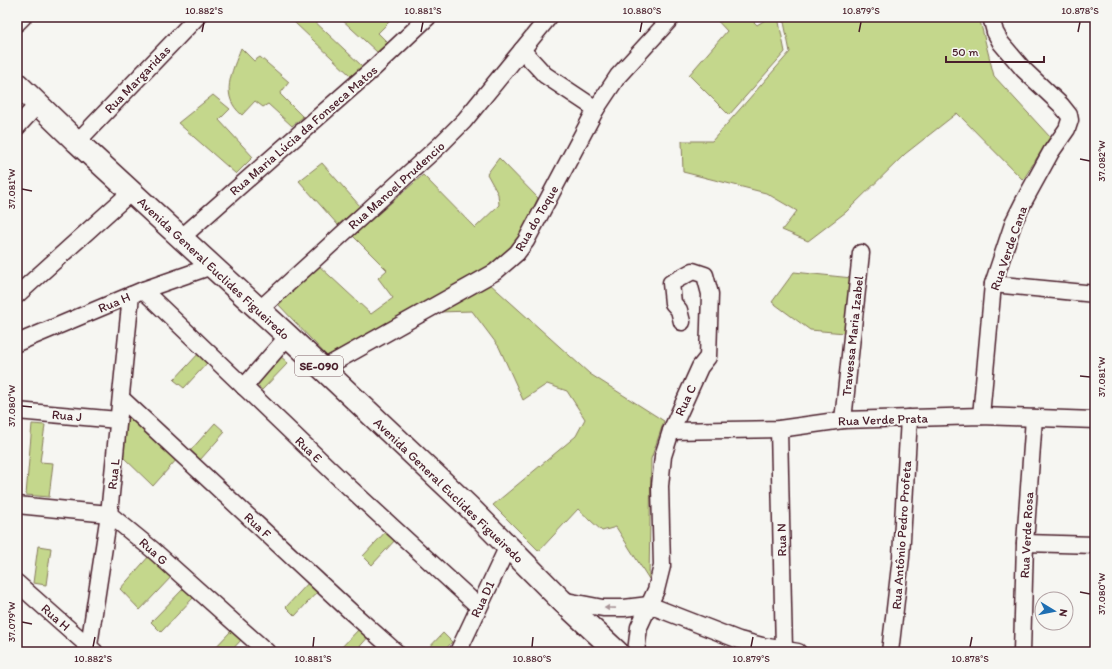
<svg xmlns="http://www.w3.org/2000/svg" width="1112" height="669" font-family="Itim,sans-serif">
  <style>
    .green { fill: #c4d78c; stroke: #877b5c }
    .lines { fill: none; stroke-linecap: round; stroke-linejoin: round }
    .minor-casing { stroke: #4a1f2b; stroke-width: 19 }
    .primary-casing { stroke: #4a1f2b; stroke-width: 25 }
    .minor { stroke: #f6f6f2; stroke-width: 16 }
    .primary { stroke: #f6f6f2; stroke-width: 22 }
    .oneway { fill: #a99598 }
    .ticks { fill: none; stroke: #4a1f2b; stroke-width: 1.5 }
    .labels { text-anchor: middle; stroke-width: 4; stroke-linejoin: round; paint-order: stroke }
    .shield { fill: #f6f6f2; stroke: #7e6067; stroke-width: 1 }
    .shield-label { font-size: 12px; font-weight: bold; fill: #4a1f2b }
    .street-label { font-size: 13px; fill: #4a1f2b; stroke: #f6f6f2 }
    .neatline { fill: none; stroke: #4a1f2b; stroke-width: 1.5 }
    .ticks-label { font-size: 10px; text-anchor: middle; fill: #4a1f2b }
  </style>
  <rect width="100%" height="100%" fill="#f6f6f2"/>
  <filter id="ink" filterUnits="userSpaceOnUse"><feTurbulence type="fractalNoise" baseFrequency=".025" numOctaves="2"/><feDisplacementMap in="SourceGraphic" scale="8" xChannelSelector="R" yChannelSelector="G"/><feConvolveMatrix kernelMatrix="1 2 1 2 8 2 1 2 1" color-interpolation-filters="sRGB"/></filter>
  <g filter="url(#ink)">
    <g class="green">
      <polygon points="300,17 310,17 362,66 351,76 294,22"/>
      <polygon points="339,17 394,17 378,33 388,43 377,52"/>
      <polygon points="714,17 749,17 757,25 770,17 778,17 785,52 729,115 689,75 727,31"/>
      <polygon points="783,17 979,17 994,76 1050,137 1023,180 957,113 905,154 846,212 808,241 782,230 797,211 766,193 683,172 682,141 712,141 790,52"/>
      <path d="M241,48L254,61L260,57L289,82L280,94L303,117L292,126L268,104L263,107L255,101L242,115C219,96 232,72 241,48Z"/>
      <polygon points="213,95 230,109 219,120 253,157 236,174 178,123"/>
      <polygon points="499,158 538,198 520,237 501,260 327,356 278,304 317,264 371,314 393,298 378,278 387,270 353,236 423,175 475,228 499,205 498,194 487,174"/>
      <polygon points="322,163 360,206 338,225 299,181"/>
      <polygon points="794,272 852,278 845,333 810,330 772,302"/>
      <polygon points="489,283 590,374 664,421 651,459 649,579 616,527 602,531 578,509 539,551 493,505 576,436 585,419 567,391 547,384 523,400 499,347 472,311 439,312"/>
      <polygon points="200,352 209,361 184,388 174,380"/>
      <polygon points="278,354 288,363 262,390 253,382"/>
      <polygon points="129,410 178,458 153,486 122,456"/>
      <polygon points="215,423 225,432 200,460 190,451"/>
      <polygon points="32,424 45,425 40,462 53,463 49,497 26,495"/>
      <polygon points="388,529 397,538 372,565 363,556"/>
      <polygon points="38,546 51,548 46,585 33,583"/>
      <polygon points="150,555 173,575 140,610 120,589"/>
      <polygon points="311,580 320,589 295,616 286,607"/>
      <polygon points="184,588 194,597 161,632 151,622"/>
      <polygon points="361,627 370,635 355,652 337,652"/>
      <polygon points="232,630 242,639 230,652 211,652"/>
      <polygon points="443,633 452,642 443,652 425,652"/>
    </g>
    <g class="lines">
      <defs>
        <g id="minor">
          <polyline points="17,23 23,17"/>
          <polyline points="522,50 545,75 596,109"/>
          <polyline points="17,127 38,104"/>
          <polyline points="77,142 197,17"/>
          <polyline points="182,237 374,68 428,17"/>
          <polyline points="993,284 1095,294"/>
          <polyline points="143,290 337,476 478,606"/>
          <polyline points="17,295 131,192"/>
          <polyline points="259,310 441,144 464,121 549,17"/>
          <polyline points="17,343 143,290 212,266"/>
          <polyline points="322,369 495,272 517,253 526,241 596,109 618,76 672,17"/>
          <polyline points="244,387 288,336"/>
          <polyline points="121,398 350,611 396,652"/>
          <polyline points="17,411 118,420"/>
          <polyline points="981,416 993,284 1014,221 1024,201 1051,152 1067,129 1070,120 1069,115 1061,105 1024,70 1001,43 995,32 991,17"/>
          <polyline points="843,420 861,253"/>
          <polyline points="779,429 784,650"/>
          <polyline points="671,431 779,429 843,420 981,416 1095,420"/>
          <polyline points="17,505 109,514 153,550 267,652"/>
          <polyline points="1025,543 1095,545"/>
          <polyline points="17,583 95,652"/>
          <polyline points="561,600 603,608 624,608 649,605 739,640 762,646 798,652"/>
          <polyline points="88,652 109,514 131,295"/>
          <polyline points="458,652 508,546"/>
          <polyline points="636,652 639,627 656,590 662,566 660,486 663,456 671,431 700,367 708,357 710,294 705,275 693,271 671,283 673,303 679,310 682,322"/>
          <polyline points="890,652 901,557 909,418"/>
          <polyline points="1022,652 1025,543 1034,418"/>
        </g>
        <polyline id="primary" points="17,84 77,142 288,336 468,506 561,600 617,652"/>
      </defs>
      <use href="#minor" class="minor-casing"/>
      <use href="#primary" class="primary-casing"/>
      <use href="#minor" class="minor"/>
      <use href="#primary" class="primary"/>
    </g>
    <defs><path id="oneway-solid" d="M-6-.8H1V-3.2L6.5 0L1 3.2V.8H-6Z"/></defs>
    <use class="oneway" href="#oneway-solid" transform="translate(610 608) rotate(-179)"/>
  </g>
  <path class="ticks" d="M202,32L204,22M421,32L423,22M640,32L642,22M859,32L861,22M1078,32L1080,22M1080,159L1090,161M22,189L32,191M1080,376L1090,377M22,406L32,407M1080,592L1090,594M22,622L32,624M93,647L95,637M313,647L314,637M532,647L533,637M751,647L753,637M970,647L972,637"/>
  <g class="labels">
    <rect class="shield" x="295" y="356" width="48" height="20" rx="3"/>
    <g class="shield-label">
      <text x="319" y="370">SE-090</text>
    </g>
    <g class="street-label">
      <text transform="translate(137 79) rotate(-46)" y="5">Rua Margaridas</text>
      <text transform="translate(303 130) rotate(-41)" y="5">Rua Maria Lúcia da Fonseca Matos</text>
      <text transform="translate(396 185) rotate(-42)" y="5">Rua Manoel Prudencio</text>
      <text transform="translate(536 218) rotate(-60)" y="5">Rua do Toque</text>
      <text transform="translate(1008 248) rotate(-71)" y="5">Rua Verde Cana</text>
      <text transform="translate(214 268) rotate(43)" y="5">Avenida General Euclides Figueiredo</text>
      <text transform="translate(114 302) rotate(-23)" y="5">Rua H</text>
      <text transform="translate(852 336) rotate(-84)" y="5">Travessa Maria Izabel</text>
      <text transform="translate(685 400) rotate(-65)" y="5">Rua C</text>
      <text transform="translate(67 415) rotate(5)" y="5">Rua J</text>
      <text transform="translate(883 419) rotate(-2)" y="5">Rua Verde Prata</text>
      <text transform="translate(309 449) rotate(44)" y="5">Rua E</text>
      <text transform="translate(113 474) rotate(-84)" y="5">Rua L</text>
      <text transform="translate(449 490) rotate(44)" y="5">Avenida General Euclides Figueiredo</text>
      <text transform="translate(258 525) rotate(43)" y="5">Rua F</text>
      <text transform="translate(901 535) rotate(-86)" y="5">Rua Antônio Pedro Profeta</text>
      <text transform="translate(1026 535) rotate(-87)" y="5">Rua Verde Rosa</text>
      <text transform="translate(781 540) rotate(-91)" y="5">Rua N</text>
      <text transform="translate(154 551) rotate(42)" y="5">Rua G</text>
      <text transform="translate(482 599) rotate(-65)" y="5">Rua D1</text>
      <text transform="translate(56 617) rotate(41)" y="5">Rua H</text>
    </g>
  </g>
  <rect width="1112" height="669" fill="none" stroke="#f6f6f2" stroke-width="44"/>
  <g transform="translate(1054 611) rotate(100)"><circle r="19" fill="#f6f6f2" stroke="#b1a0a2"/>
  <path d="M0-3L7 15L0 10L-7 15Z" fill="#1f6fb2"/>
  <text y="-6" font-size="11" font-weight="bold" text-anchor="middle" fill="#4a1f2b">N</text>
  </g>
  <path d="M946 56v6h98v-6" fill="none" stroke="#4a1f2b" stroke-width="2"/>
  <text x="952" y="56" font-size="12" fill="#4a1f2b" stroke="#f6f6f2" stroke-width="3" paint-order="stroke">50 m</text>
  <rect x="22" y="22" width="1068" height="625" class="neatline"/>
  <g class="ticks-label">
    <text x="204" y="14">10.882°S</text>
    <text x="423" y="14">10.881°S</text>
    <text x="642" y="14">10.880°S</text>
    <text x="861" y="14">10.879°S</text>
    <text x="1080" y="14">10.878°S</text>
    <text transform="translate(1101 161) rotate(-90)" y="4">37.082°W</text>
    <text transform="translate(11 189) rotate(-90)" y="4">37.081°W</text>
    <text transform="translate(1101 377) rotate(-90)" y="4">37.081°W</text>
    <text transform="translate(11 406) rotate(-90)" y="4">37.080°W</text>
    <text transform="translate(1101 594) rotate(-90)" y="4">37.080°W</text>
    <text transform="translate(11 622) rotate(-90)" y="4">37.079°W</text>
    <text x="93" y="662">10.882°S</text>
    <text x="313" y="662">10.881°S</text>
    <text x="532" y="662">10.880°S</text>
    <text x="751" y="662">10.879°S</text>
    <text x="970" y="662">10.878°S</text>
  </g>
</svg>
